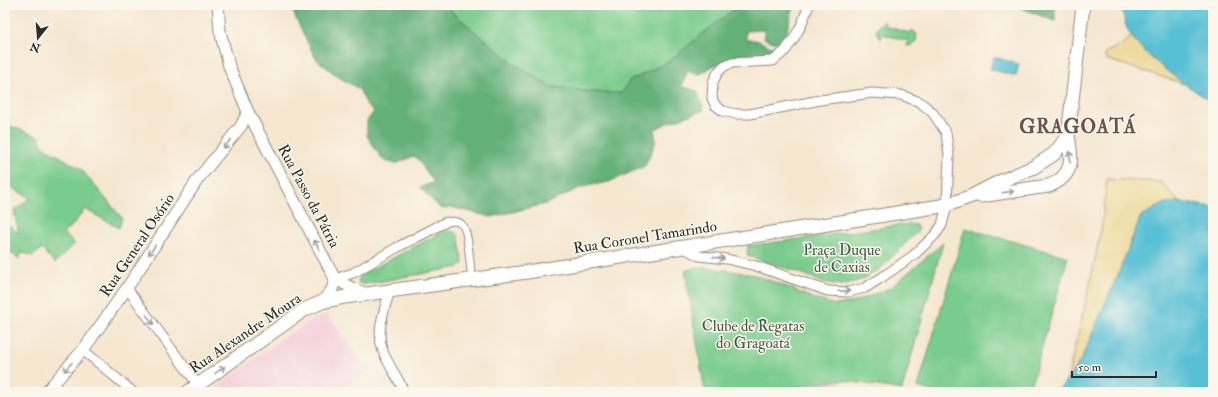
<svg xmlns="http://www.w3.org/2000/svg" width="1218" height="397" font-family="'IM FELL Double Pica',serif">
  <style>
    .built { fill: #f4cfdc }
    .green { fill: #7acc8e; stroke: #527c5c }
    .forest { fill: #63b079; stroke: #476e52 }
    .sand { fill: #eeda9e; stroke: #8c8264 }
    .water { fill: #58c0d5; stroke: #427680 }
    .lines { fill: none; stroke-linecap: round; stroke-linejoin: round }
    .pedestrian-casing { stroke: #90897e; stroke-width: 9 }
    .minor-casing { stroke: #90897e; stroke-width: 11 }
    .tertiary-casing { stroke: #90897e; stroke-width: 13 }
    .secondary-casing { stroke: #90897e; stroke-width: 15 }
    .pedestrian { stroke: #fff; stroke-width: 7 }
    .minor { stroke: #fff; stroke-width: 9 }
    .tertiary { stroke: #fff; stroke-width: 11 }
    .secondary { stroke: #fff; stroke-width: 13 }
    .oneway { stroke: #a0a0a0 }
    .labels { text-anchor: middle; stroke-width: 3; stroke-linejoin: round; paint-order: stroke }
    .street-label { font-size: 15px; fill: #2b2b2b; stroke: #fbf7ec }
    .park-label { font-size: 15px; fill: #435b49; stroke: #fbf7ec }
    .district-label { font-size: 19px; font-weight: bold; letter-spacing: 1px; fill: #6b504d; stroke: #fbf7ec }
  </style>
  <rect width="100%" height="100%" fill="#fbf7ec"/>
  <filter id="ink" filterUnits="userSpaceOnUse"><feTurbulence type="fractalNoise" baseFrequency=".025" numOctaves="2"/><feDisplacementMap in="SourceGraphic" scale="8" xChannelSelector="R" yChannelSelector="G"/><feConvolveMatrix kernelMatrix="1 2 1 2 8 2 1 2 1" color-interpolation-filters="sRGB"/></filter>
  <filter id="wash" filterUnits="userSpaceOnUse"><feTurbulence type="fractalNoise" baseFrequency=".012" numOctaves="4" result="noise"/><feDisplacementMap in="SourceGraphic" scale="16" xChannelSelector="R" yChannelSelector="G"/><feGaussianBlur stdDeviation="0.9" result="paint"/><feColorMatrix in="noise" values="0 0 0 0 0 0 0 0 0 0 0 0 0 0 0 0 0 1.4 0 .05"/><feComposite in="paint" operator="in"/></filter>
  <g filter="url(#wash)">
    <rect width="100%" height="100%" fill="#f5e7d0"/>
    <g class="built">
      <polygon points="327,314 370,371 345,387 349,392 210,392 285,336 310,321"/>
      <polygon points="842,380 843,392 762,392"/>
    </g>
    <g class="green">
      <polygon points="448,5 740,5 702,34 670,61 629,81 622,93 591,92 549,86 512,62 454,14"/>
      <path d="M884,22H885V26L910,33L912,30L917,34L916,42L912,45L907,46L908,41L882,34L881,39C874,33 876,25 884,22Z"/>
      <polygon points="5,124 39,137 42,146 81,169 122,218 119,228 85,209 72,226 63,233 75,244 55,263 41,249 33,256 22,252 19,259 5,248 5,230 11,226 19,234 14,211 30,198 5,184"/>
      <polygon points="909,224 916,225 919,230 880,269 864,279 842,285 822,282 801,273 748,256 747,252 748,246"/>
      <polygon points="965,228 1068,257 1029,392 934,392 918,387"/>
      <path d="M447,231C451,231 455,231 458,235L463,262L462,265L459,267L366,284H361L358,282L360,277L363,274L442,232Z"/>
      <polygon points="943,243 902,390 842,380 762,392 705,392 685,271 697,267 725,270 755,275 788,287 812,298 835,305 854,302 890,288"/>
    </g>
    <g class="forest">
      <polygon points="290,5 448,5 454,14 512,62 549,86 591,92 622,93 629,81 670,61 702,34 740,5 794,5 786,34 775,43 764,38 764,30 746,31 746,40 756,40 774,48 763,54 740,55 713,66 699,75 688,71 681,86 697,91 704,110 667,123 654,130 656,141 645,166 609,182 582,187 546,204 491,217 451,207 441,209 420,188 434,182 415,156 395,164 383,160 367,136 367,121 374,111 368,107 359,89 340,78 316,59 300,27"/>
      <polygon points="1017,5 1055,5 1055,21 1018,7"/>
    </g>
    <g class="sand">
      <polygon points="1132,36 1153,58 1184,84 1106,59 1105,53 1121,45"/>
      <polygon points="1107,179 1161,182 1179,202 1166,203 1141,216 1119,272 1081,360 1067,380 1089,288 1102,225"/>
    </g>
    <g class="water">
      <path d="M1122,5H1213V103C1186,85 1152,63 1132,37C1125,28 1123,16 1122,5Z"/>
      <polygon points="994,57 1019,64 1016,76 990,69"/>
      <polygon points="1179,202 1213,207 1213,392 1057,392 1067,380 1081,360 1119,272 1141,216 1166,203"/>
    </g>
  </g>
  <g filter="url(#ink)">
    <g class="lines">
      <defs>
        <path id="pedestrian" d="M446,222C452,221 459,220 463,226C469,233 470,269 472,280"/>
        <g id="minor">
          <polyline points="682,247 699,256 727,259 756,266 828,291 848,292 865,288 881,278 914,255 935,235 942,225 947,205 949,155 946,133 933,113 920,102 901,95 872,93 820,100 750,114 736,114 723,111 715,105 712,98 713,82 718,72 723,67 732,63 773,61 785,51 793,40 801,26 809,5"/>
          <polyline points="335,279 353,273 398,247 446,222"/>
          <polyline points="127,288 198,385"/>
          <path d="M390,290C384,312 374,334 385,356C391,369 399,379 404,392"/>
          <polyline points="83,350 133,392"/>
        </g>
        <g id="tertiary">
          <polyline points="218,5 220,31 229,66 248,112 335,279 354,289 367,294"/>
          <polyline points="322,302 332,290 335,279"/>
          <polyline points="46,392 83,350 127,288 198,179 241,126 248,112"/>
        </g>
        <g id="secondary">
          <path d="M980,196L1048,186C1054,184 1058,182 1062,178C1075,166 1070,151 1068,136L1083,5"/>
          <polyline points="188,392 304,310 322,302 345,297 527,272 947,205 972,196 999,182 1034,167 1054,154 1068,136"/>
        </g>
      </defs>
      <use href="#pedestrian" class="pedestrian-casing"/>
      <use href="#minor" class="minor-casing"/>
      <use href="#tertiary" class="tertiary-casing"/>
      <use href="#secondary" class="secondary-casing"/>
      <use href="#pedestrian" class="pedestrian"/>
      <use href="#minor" class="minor"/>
      <use href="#tertiary" class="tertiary"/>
      <use href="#secondary" class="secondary"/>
    </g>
    <defs><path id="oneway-shaft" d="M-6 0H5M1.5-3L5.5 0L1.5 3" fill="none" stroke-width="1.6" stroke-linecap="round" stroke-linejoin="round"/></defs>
    <g class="oneway">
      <use href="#oneway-shaft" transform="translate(227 144) rotate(129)"/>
      <use href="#oneway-shaft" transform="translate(1070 157) rotate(-91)"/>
      <use href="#oneway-shaft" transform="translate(1008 192) rotate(-7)"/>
      <use href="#oneway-shaft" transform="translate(317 245) rotate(-118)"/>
      <use href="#oneway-shaft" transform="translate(152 250) rotate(123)"/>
      <use href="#oneway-shaft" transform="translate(719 258) rotate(7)"/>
      <use href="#oneway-shaft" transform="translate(844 291) rotate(-2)"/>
      <use href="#oneway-shaft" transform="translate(150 320) rotate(54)"/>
      <use href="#oneway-shaft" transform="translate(68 367) rotate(132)"/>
      <use href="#oneway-shaft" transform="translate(220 370) rotate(-35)"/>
    </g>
  </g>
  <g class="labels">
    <g class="street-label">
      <text transform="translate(309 196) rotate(62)" y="5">Rua Passo da Pátria</text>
      <text transform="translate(645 237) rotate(-9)" y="5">Rua Coronel Tamarindo</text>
      <text transform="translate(137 245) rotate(-56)" y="5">Rua General Osório</text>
      <text transform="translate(245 333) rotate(-34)" y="5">Rua Alexandre Moura</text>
    </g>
    <g class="park-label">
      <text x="842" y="255">Praça Duque<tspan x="842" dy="17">de Caxias</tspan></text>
      <text x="753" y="331">Clube de Regatas<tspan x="753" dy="17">do Gragoatá</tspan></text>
    </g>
    <g class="district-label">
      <text x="1078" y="133">GRAGOATÁ</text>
    </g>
  </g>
  <rect width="1218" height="397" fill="none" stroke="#fbf7ec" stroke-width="20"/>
  <g transform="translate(38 38) rotate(197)" stroke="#fbf7ec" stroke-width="3" paint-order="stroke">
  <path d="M0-3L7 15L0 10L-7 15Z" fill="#2b2b2b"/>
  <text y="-6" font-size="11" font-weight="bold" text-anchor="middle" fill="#2b2b2b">N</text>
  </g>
  <path d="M1072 371v6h84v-6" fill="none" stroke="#2b2b2b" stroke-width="2"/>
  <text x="1078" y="371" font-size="12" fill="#2b2b2b" stroke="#fbf7ec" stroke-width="3" paint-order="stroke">50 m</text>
</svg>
